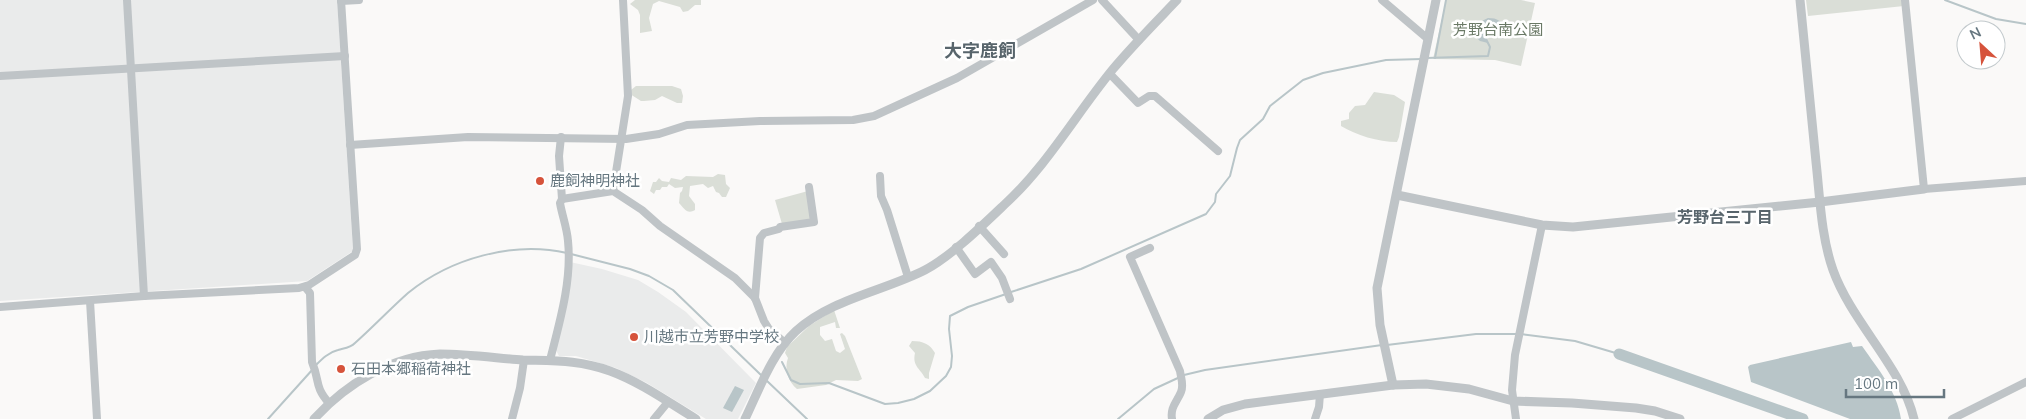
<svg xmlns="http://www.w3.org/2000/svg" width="2026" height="419" font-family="Mulish,'Noto Sans JP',sans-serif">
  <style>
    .built { fill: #eaebeb }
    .green { fill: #daded7 }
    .water { fill: #b8c5c8 }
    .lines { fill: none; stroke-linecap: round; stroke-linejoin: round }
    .stream { stroke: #b8c5c8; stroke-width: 2 }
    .river { stroke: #b8c5c8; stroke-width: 11 }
    .minor { stroke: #bfc4c7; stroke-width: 8 }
    .tertiary { stroke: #bfc4c7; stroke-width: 9 }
    .poi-dot { fill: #d6533b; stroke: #fff; stroke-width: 2 }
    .labels { text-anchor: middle; stroke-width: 5; stroke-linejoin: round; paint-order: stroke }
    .park-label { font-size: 15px; fill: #6a7966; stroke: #fff }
    .poi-label { font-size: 15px; fill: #667780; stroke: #fff; text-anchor: start }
    .neighbourhood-label { font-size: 16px; font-weight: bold; fill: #58656c; stroke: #fff }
    .quarter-label { font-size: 18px; font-weight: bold; fill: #58656c; stroke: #fff }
  </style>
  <rect width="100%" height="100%" fill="#faf9f8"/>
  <g class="built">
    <polygon points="0,0 337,0 353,251 307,281 0,301"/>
    <polygon points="570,262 602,269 638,280 658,292 686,312 756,383 738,419 706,419 647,383 616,368 576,356 559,356 556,350"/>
  </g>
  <g class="green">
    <polygon points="635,0 701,0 701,5 695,5 688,11 683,12 680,7 659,1 653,4 649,18 652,31 640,33 640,15 638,10 630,4"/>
    <polygon points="1446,0 1521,0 1535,3 1521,66 1495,60 1433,59"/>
    <polygon points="1806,0 1903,0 1904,6 1808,16"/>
    <polygon points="636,86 672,86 681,89 683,96 682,103 677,103 662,96 655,100 644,101 641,101 630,94 631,90"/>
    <path d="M1374,92L1394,95L1405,102L1399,137L1397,142C1378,142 1356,135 1341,126V121L1349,119V113L1355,106L1365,105Z"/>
    <path d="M718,174L725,175L726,184L730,188L726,197H722L719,193L716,192L713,186L708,188L703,184L690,186L689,196L695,204V210C687,215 684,208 679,203L680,193L682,191L683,187L675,188L669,184L667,187H662L660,190H656L654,194L650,191L653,182H656L659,178L662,181L669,182L671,178L681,180L686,176L713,177Z"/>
    <polygon points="808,191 812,220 782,224 775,200"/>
    <path d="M834,310L840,328H836L835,322L820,327V335L825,341L832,339L836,351L840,353L845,349L840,334L842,333L845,336L862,379L858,381L836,380L826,385L797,389C788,382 784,368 788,358L785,353L787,347L809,326Z"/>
    <path d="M912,341C923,341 930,344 935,353L929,373V379L925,378C920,368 912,366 915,353L909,346Z"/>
  </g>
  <g class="water">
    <path d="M1488,18C1497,18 1503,21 1506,30L1503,38L1500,39L1492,33L1487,37L1488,43L1480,41L1475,36C1475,26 1479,22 1488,18Z"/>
    <path d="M1851,342L1853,347L1862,346C1878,369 1897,391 1901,419H1850L1751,382L1748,367L1750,365Z"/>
    <polygon points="735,386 744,390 732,412 723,408"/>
  </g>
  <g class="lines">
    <g class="stream">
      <polyline points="1945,0 1996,19 2026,24"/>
      <polyline points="1426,58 1488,56 1490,47 1487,41"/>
      <polyline points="1435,58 1446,0"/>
      <polyline points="571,254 630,269 649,276 673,290 762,376"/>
      <polyline points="1011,292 1081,269 1206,214 1215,202 1216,194 1230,176 1237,148 1240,140 1263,119 1270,106 1303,80 1323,73 1386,60 1422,59"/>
      <polyline points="1521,334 1575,341 1619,354"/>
      <polyline points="1387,345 1476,334 1516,334"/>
      <polyline points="782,362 791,380 800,384 829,383 885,404 898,403 914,399 930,391 946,376 951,367 952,356 949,329 950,316 968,307 1006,294"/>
      <path d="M316,365C322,359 329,352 338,350C345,348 350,348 355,343C373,327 390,309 408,293C451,258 513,241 567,253"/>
      <polyline points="1184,375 1205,370 1382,345"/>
      <polyline points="766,380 807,419"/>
      <polyline points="268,419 313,369"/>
      <polyline points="1118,419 1154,389 1180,377"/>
    </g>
    <polyline class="river" points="1619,354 1803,419"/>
    <g class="minor">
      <polyline points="127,0 144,296"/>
      <polyline points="1102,0 1139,40"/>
      <polyline points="1382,0 1428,39"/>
      <polyline points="1905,0 1924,189 2026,181"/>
      <polyline points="341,1 359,0"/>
      <polyline points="1110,74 1138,103 1149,96 1155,96 1218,151"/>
      <polyline points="0,76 345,56"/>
      <polyline points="350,145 468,137 626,139 659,134 687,125 760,121 853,120 874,116 957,78 1093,0"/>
      <polyline points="880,176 881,196 887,210 908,277"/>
      <polyline points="613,191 628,96 623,0"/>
      <polyline points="562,199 613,191 642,210 660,226 735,278 755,298 764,321 769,329 785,343"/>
      <polyline points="979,226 1004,254"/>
      <polyline points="956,247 975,274 991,262 1002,278 1010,299"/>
      <path d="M1150,248L1130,257L1180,371C1181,378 1184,385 1181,392C1177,402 1170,407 1172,419"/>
      <path d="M305,287L310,293L312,362C320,381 314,386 329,403"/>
      <polyline points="755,298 760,238 764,233 779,229 780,227 814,222 809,187"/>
      <polyline points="90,301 97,419"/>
      <polyline points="0,307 144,296 299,288 309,285 355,255 357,249 341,0"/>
      <path d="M550,360C560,321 572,280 568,241C567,228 562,215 560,203L562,199L559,156L561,137"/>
      <polyline points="512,419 520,388 524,360"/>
      <polyline points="654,419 668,402"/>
      <polyline points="1315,419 1319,407 1320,394"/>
      <polyline points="1516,419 1512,390 1515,355 1542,225"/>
      <polyline points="1952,419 2026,382"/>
    </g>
    <g class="tertiary">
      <path d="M1800,0C1805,54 1811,108 1816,162C1820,198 1821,236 1833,270C1852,323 1902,367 1914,419"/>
      <polyline points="1397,195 1542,225 1573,227 1820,202 1924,189"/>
      <polyline points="1393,385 1380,325 1377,288 1436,0"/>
      <path d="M314,419C346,384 391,356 440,354C467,354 496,358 523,360C555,361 579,360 610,371C640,382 668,402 696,419"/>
      <path d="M745,419C759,390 772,353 796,331C831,299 884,291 925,270C950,257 983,225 1004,205C1047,166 1076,114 1113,69C1133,45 1155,23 1177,0"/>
      <polyline points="1208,419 1223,410 1245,404 1393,385 1426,384 1469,389 1513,401 1572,403 1636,408 1655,411 1680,419"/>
    </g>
  </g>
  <g class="poi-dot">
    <circle cx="540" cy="181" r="5"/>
    <circle cx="634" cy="337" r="5"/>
    <circle cx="341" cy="369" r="5"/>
  </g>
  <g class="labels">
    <g class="park-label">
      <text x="1498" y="35">芳野台南公園</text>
    </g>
    <g class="poi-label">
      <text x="550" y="186">鹿飼神明神社</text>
      <text x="644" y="342">川越市立芳野中学校</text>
      <text x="351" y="374">石田本郷稲荷神社</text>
    </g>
    <g class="neighbourhood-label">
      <text x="1725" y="223">芳野台三丁目</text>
    </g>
    <g class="quarter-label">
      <text x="980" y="57">大字鹿飼</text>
    </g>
  </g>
  <g transform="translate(1981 45) rotate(334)"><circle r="24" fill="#ffffff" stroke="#c2c9cc"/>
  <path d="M0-4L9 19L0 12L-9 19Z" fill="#d6533b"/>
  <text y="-8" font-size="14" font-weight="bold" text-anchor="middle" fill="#667780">N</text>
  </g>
  <path d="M1846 389v8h98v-8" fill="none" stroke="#667780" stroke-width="2.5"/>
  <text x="1854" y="389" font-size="15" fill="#667780" stroke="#ffffff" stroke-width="4" paint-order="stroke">100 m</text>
</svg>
